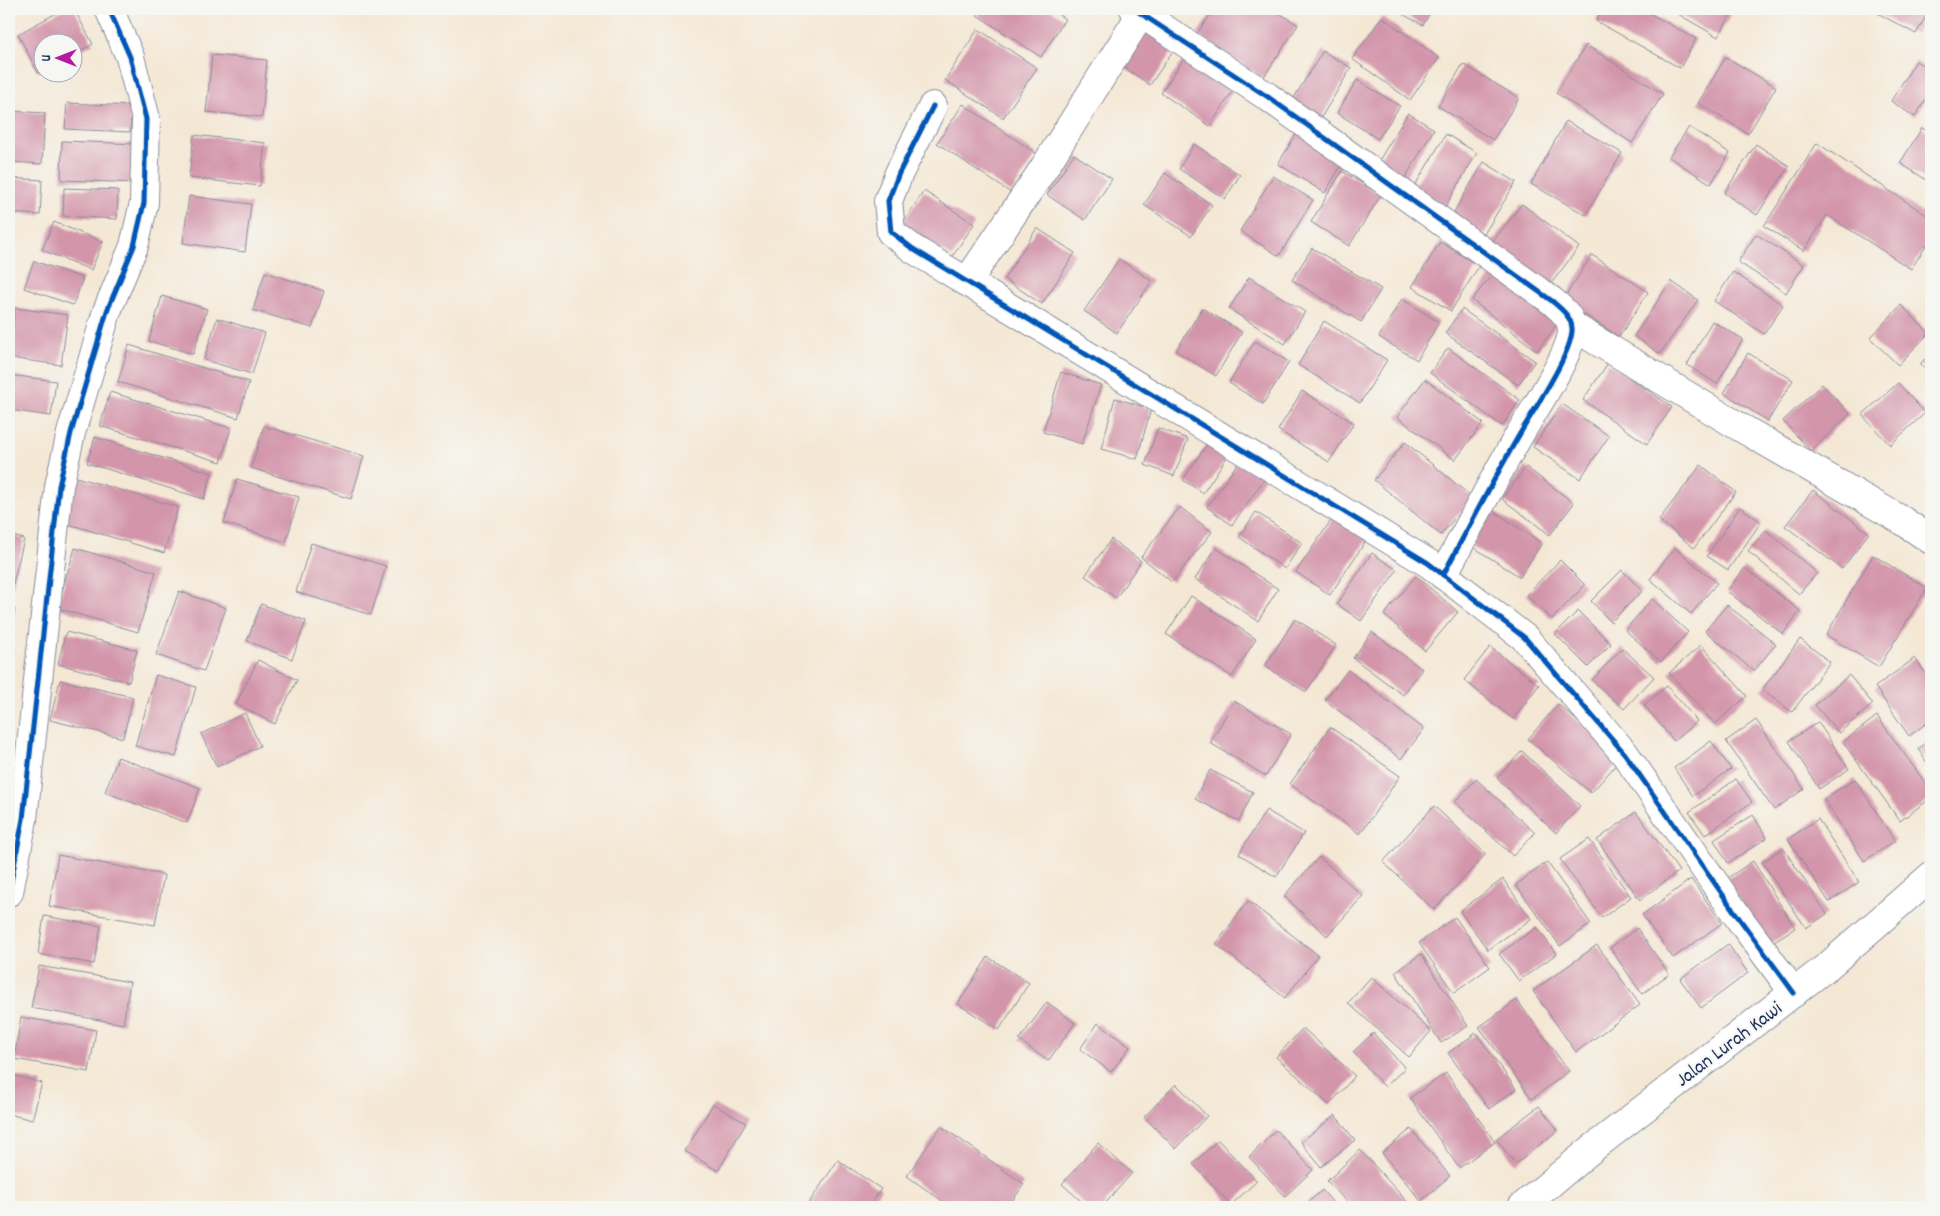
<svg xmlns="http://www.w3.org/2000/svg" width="1940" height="1216" font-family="Dekko,sans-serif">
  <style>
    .building { fill: #d395aa }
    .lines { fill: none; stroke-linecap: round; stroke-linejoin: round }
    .minor-casing { stroke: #888c9a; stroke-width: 30 }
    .tertiary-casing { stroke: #888c9a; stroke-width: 30 }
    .minor { stroke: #fff; stroke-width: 28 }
    .tertiary { stroke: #fff; stroke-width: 28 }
    .cycleway-casing { stroke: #f6f6f2; stroke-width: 8 }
    .cycleway { stroke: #0057b8; stroke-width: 5 }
    .labels { text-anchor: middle; stroke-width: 4; stroke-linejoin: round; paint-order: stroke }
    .street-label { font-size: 20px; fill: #1b2f5e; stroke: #f6f6f2 }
  </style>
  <rect width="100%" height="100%" fill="#f6f6f2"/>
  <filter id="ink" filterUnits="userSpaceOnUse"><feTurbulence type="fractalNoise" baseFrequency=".02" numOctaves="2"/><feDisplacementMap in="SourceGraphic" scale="10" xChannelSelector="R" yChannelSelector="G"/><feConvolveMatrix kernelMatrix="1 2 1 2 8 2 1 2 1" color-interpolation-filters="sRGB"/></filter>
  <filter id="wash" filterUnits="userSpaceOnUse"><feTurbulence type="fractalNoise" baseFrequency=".0096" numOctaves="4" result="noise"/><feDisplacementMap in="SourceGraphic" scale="20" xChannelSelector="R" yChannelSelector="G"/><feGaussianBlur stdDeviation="1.12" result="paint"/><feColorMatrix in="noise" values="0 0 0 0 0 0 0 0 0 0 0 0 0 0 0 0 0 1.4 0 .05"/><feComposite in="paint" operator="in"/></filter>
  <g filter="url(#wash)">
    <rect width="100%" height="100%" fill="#f4e8d5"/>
    <g id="blocks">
      <g class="building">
        <polygon points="64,9 74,9 93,44 72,55 72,42 42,42 42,71 38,73 18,34"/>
        <polygon points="981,9 1050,9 1065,19 1041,57 977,15"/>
        <polygon points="1214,9 1273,9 1298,25 1263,78 1197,34"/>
        <polygon points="1393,9 1432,9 1423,25"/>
        <polygon points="1602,9 1642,9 1696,39 1680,68 1596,21"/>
        <polygon points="1680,9 1734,9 1718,37 1678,14"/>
        <polygon points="1870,9 1930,9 1916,34"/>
        <polygon points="1382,17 1439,58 1410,100 1352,59"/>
        <polygon points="1149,25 1177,45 1150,85 1122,66"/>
        <polygon points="978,29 1037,68 1003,118 945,80"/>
        <polygon points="1586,45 1663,94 1632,143 1556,93"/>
        <polygon points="1190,49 1239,82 1210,126 1161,93"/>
        <polygon points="1323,51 1351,68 1319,121 1290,104"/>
        <polygon points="212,55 267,60 262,117 206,112"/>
        <polygon points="1726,57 1776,87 1748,134 1698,103"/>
        <polygon points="1916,61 1931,71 1931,91 1915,117 1891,101"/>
        <polygon points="1463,64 1519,98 1493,140 1438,106"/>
        <polygon points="1357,80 1400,106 1378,139 1337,113"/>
        <polygon points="67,103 131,106 130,132 65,129"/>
        <polygon points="963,104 1037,154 1011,193 937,143"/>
        <polygon points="9,111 45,113 42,164 9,162"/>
        <polygon points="1408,113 1434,129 1405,178 1378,162"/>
        <polygon points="1566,121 1622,153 1586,215 1531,184"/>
        <polygon points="1689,127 1730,153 1711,184 1669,157"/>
        <polygon points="1922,128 1931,134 1931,183 1900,163"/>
        <polygon points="1299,129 1346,157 1325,193 1278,164"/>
        <polygon points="1446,134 1477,153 1445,207 1414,187"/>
        <polygon points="194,135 265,143 260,186 189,178"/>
        <polygon points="62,141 138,144 137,183 61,180"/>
        <polygon points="1817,143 1931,218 1931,238 1911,269 1827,215 1804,251 1764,226"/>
        <polygon points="1194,144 1240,175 1225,199 1179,169"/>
        <polygon points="1756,144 1789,166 1757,215 1724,193"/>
        <polygon points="1074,154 1112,179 1085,220 1047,195"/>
        <polygon points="1484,162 1516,182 1484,234 1452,215"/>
        <polygon points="1342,171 1381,195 1349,246 1311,222"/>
        <polygon points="1165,173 1212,205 1191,236 1144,205"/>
        <polygon points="1273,176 1313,200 1279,256 1240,231"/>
        <polygon points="9,178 42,180 40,215 9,213"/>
        <polygon points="64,188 118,190 117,219 63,216"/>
        <polygon points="924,191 974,224 952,257 902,224"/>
        <polygon points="189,196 251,204 245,252 183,243"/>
        <polygon points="1522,204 1579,247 1547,289 1490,245"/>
        <polygon points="54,222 103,242 91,270 42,250"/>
        <polygon points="1037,228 1075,253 1042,304 1004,279"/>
        <polygon points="1756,234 1804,265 1786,293 1738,262"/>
        <polygon points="1440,242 1479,266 1451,311 1412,287"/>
        <polygon points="1312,248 1381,289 1361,322 1292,280"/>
        <polygon points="1592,255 1648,292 1619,337 1563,300"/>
        <polygon points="1119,259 1152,281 1117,333 1084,311"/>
        <polygon points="34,261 83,278 73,305 24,288"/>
        <polygon points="1498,267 1562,318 1537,351 1472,300"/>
        <polygon points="265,272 324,291 312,328 253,310"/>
        <polygon points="1733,272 1783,305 1764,334 1714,301"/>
        <polygon points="1249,277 1305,312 1285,344 1229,309"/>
        <polygon points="1671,281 1698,300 1660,354 1634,336"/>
        <polygon points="162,296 207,309 193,354 149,341"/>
        <polygon points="1402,299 1439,322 1417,360 1379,337"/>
        <polygon points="1901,305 1929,333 1898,365 1870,338"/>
        <polygon points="15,308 68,315 61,365 9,358"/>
        <polygon points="1202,308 1242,332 1216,376 1176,351"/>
        <polygon points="1462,309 1535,361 1518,385 1445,333"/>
        <polygon points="217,318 265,333 252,374 204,360"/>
        <polygon points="1324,321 1387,360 1360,403 1298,365"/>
        <polygon points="1712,321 1743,339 1717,384 1687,365"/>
        <polygon points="1255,341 1289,362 1263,404 1229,383"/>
        <polygon points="129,345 249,382 238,418 118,382"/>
        <polygon points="1448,348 1520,400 1502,426 1430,373"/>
        <polygon points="1748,353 1793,380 1768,421 1724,393"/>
        <polygon points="1931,353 1931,376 1920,364"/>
        <polygon points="1608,363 1672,407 1647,444 1583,400"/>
        <polygon points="1061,372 1101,385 1082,444 1043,432"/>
        <polygon points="9,375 56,381 51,416 9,410"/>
        <polygon points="1425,379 1483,423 1455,460 1397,417"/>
        <polygon points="1898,383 1925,413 1890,445 1862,415"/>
        <polygon points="1822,384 1850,414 1811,451 1783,421"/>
        <polygon points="1302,391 1354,423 1329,462 1278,430"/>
        <polygon points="110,392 231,428 221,462 100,426"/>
        <polygon points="1115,398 1151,409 1137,459 1101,449"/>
        <polygon points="1562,404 1609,436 1580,479 1533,447"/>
        <polygon points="264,426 364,456 351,499 251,468"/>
        <polygon points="1158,428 1188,439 1174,476 1145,465"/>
        <polygon points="95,437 212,473 204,499 87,463"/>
        <polygon points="1209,441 1229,454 1203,493 1183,480"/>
        <polygon points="1405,442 1472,497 1441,535 1374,480"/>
        <polygon points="1240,460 1265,478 1232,525 1207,507"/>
        <polygon points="1701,465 1736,492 1694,548 1659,520"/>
        <polygon points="1526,467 1574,503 1550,535 1502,499"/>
        <polygon points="76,477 178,507 164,553 62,522"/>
        <polygon points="237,479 299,497 286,542 224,523"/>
        <polygon points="1813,490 1869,533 1842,569 1785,526"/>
        <polygon points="1180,507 1212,532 1172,582 1141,557"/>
        <polygon points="1740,507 1761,522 1728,570 1707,556"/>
        <polygon points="1492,510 1542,543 1520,577 1470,545"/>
        <polygon points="1256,512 1302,543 1285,569 1239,537"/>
        <polygon points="1336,513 1369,536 1330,595 1296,572"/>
        <polygon points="1766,530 1817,573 1799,594 1748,551"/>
        <polygon points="9,535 24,539 12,588 9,587"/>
        <polygon points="1111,539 1141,561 1116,598 1085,576"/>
        <polygon points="311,543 386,566 371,615 296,592"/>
        <polygon points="75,548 156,572 138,632 57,608"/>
        <polygon points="1216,548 1278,589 1258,621 1195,579"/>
        <polygon points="1675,548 1717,583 1691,614 1650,579"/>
        <polygon points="1372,553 1397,570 1361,621 1337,604"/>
        <polygon points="1873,555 1927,588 1879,667 1826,635"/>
        <polygon points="1560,560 1585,585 1552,619 1526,595"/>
        <polygon points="1745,568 1800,611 1783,634 1727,591"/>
        <polygon points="1622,570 1642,591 1611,622 1591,601"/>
        <polygon points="1416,576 1458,612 1425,651 1384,615"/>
        <polygon points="179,591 226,608 204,671 156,655"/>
        <polygon points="1191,596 1256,639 1232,677 1166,634"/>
        <polygon points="1652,599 1688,632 1661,662 1625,630"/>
        <polygon points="261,604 306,621 292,659 247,641"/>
        <polygon points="1727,605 1776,644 1754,671 1705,631"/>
        <polygon points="9,607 15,609 10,634 9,634"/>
        <polygon points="1578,611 1611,644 1588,667 1555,634"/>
        <polygon points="1295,619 1336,645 1306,692 1265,666"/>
        <polygon points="66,632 137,650 129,682 58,664"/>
        <polygon points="1372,632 1422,669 1403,695 1353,658"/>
        <polygon points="1800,639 1830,662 1792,712 1762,690"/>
        <polygon points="1701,645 1747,696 1715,724 1669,673"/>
        <polygon points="1490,647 1539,685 1513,719 1464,680"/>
        <polygon points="1622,648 1654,677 1624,709 1592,680"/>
        <polygon points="9,649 14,650 10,668 9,668"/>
        <polygon points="1915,658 1931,681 1931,720 1909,736 1875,687"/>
        <polygon points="258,660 297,680 275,724 236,704"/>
        <polygon points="1348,670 1424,729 1401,759 1325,700"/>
        <polygon points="156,675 196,687 176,757 135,746"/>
        <polygon points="1849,675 1873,704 1839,733 1815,705"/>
        <polygon points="60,680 133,697 123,738 50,720"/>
        <polygon points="1667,686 1697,721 1674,741 1644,705"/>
        <polygon points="1234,701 1291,734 1266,776 1210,743"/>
        <polygon points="1558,704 1621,759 1591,793 1528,739"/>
        <polygon points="245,713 260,746 217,767 201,734"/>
        <polygon points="1877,716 1931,791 1931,798 1900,821 1843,742"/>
        <polygon points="1756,720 1804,789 1774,810 1726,741"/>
        <polygon points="1818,722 1849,769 1819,789 1789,741"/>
        <polygon points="1330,727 1400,776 1360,834 1290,784"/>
        <polygon points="1931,740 1931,769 1918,749"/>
        <polygon points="1711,741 1731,769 1693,796 1674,768"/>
        <polygon points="1522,751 1580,806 1556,833 1497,778"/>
        <polygon points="118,757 200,788 187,823 105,792"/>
        <polygon points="1210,770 1253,792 1239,821 1195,799"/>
        <polygon points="1476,779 1535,833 1513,856 1455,802"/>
        <polygon points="1736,779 1752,802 1705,835 1689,812"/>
        <polygon points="1855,779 1895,841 1864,861 1824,799"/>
        <polygon points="1434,806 1486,854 1434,910 1383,862"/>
        <polygon points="1266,810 1304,833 1276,877 1239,854"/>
        <polygon points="1636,812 1679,871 1640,900 1597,840"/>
        <polygon points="1753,815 1767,838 1728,863 1714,840"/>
        <polygon points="1818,819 1859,882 1829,902 1788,839"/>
        <polygon points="1589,839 1631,897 1602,918 1560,859"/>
        <polygon points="1783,848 1827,914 1806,928 1762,862"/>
        <polygon points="58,855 164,875 155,925 49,906"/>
        <polygon points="1319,857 1363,896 1327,936 1284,896"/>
        <polygon points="1753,861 1795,928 1768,945 1726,879"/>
        <polygon points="1547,862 1591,924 1560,946 1516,885"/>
        <polygon points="1503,879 1531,919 1488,950 1460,911"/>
        <polygon points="1691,879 1722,923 1673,958 1642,915"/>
        <polygon points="1248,901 1318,955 1285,998 1216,944"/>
        <polygon points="44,916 101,926 94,964 38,954"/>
        <polygon points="1455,917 1490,967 1454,993 1419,943"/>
        <polygon points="1537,927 1556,954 1519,981 1499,954"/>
        <polygon points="1637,928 1669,974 1642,994 1610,948"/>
        <polygon points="1728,944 1748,973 1701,1008 1680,979"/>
        <polygon points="1597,945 1640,1005 1576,1052 1533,991"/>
        <polygon points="1421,954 1468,1026 1441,1043 1395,972"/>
        <polygon points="988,957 1029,983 999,1030 958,1004"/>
        <polygon points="39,966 130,982 123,1024 31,1008"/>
        <polygon points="1371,977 1431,1031 1409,1057 1348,1003"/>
        <polygon points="1517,1000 1569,1071 1532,1099 1479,1027"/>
        <polygon points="1047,1002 1075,1023 1048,1061 1019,1040"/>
        <polygon points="21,1017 96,1030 89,1072 14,1059"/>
        <polygon points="1098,1023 1130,1047 1111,1072 1080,1049"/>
        <polygon points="1303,1028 1355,1076 1329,1105 1276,1057"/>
        <polygon points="1373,1033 1405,1068 1385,1087 1353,1052"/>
        <polygon points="1476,1033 1516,1089 1489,1109 1448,1053"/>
        <polygon points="1446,1073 1495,1142 1459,1168 1410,1098"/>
        <polygon points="9,1074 42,1083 32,1120 9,1114"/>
        <polygon points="1176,1084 1207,1116 1176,1149 1144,1117"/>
        <polygon points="713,1104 746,1123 718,1171 685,1151"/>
        <polygon points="1539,1106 1558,1130 1516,1164 1496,1139"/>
        <polygon points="1335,1115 1355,1140 1321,1167 1301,1142"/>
        <polygon points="941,1126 1024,1184 1008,1207 951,1207 907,1176"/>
        <polygon points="1411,1129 1450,1176 1421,1201 1382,1153"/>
        <polygon points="1276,1130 1313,1170 1285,1196 1249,1157"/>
        <polygon points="1218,1140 1257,1181 1231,1205 1193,1164"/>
        <polygon points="1098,1143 1132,1173 1102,1207 1088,1207 1062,1184"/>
        <polygon points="1360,1150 1412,1207 1352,1207 1327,1181"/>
        <polygon points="838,1160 881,1189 869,1207 806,1207"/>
        <polygon points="1322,1190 1337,1207 1303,1207"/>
      </g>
    </g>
  </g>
  <g filter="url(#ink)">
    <use href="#blocks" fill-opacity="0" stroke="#888c9a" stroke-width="1"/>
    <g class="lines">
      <defs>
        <g id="minor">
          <path d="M1134,9L1268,97L1552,301C1560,308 1571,316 1572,328C1574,351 1531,414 1518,437C1492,482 1468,529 1443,575"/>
          <polyline points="933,106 899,173 888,201 891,232 913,249 1428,563 1525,638 1625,754 1741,921 1794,993"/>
          <polyline points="967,282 1042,171 1141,14"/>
          <polyline points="1572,326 1738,426 1903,521 1931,540"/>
          <polyline points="9,892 23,819 59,486 71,433 107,311 134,246 144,203 146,119 130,57 109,9"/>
        </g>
        <polyline id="tertiary" points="1522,1207 1593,1148 1828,966 1931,876"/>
      </defs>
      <use href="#minor" class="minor-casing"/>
      <use href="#tertiary" class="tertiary-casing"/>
      <use href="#minor" class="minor"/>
      <use href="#tertiary" class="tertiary"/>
      <defs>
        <g id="cycleway">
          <path d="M1134,9L1268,97L1552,301C1560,308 1571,316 1572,328C1574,351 1531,414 1518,437C1492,482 1468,529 1443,575"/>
          <polyline points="933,106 899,173 888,201 891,232 913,249 1428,563 1525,638 1625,754 1741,921 1794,993"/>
          <polyline points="9,892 23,819 59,486 71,433 107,311 134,246 144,203 146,119 130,57 109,9"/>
        </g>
      </defs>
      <use href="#cycleway" class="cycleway-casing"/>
      <use href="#cycleway" class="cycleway"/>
    </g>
  </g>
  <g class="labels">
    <g class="street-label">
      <text transform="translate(1728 1043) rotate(-37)" y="7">Jalan Lurah Kawi</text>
    </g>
  </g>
  <rect width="1940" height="1216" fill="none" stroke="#f6f6f2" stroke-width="30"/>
  <g transform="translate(58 58) rotate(270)"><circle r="24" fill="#f6f6f2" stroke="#9ea6b7"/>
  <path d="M0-4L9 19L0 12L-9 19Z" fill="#b5179e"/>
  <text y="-8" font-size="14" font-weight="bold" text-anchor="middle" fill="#1b2f5e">U</text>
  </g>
</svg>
